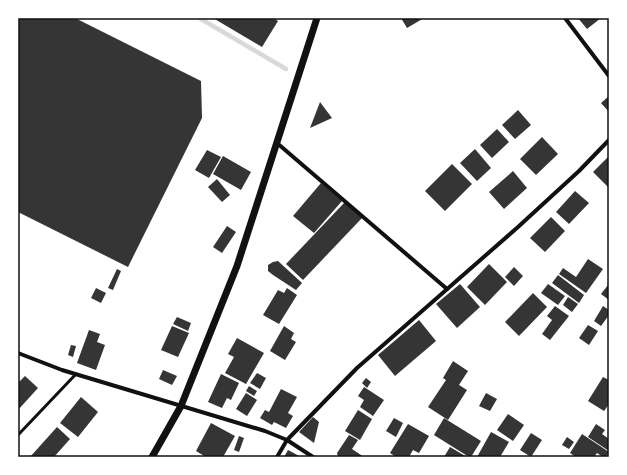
<svg xmlns="http://www.w3.org/2000/svg" width="627" height="475" font-family="'Public Sans',sans-serif">
  <style>
    .lines { fill: none; stroke-linecap: round; stroke-linejoin: round }
    .stream { stroke: #d9d9d9; stroke-width: 4.5 }
    .building { fill: #353535 }
    .service { stroke: #111; stroke-width: 3 }
    .minor { stroke: #111; stroke-width: 4 }
    .tertiary { stroke: #111; stroke-width: 7 }
    .neatline { fill: none; stroke: #111; stroke-width: 1.5 }
  </style>
  <rect width="100%" height="100%" fill="#fff"/>
  <g class="lines">
    <polyline class="stream" points="201,18 201,19 286,69"/>
  </g>
  <g class="building">
    <polygon points="18,18 75,18 201,81 202,118 128,267 18,212"/>
    <polygon points="213,18 273,18 278,21 262,47"/>
    <polygon points="401,18 424,18 407,28"/>
    <polygon points="578,18 601,18 587,29"/>
    <polygon points="609,96 609,112 601,103"/>
    <polygon points="320,102 332,118 310,128"/>
    <polygon points="518,110 531,125 515,139 502,125"/>
    <polygon points="497,129 509,142 492,158 480,145"/>
    <polygon points="542,137 558,154 536,175 520,159"/>
    <polygon points="475,149 491,168 477,181 460,163"/>
    <polygon points="207,150 221,157 209,178 195,170"/>
    <polygon points="223,156 251,172 241,190 213,174"/>
    <polygon points="609,156 609,185 608,187 593,172"/>
    <polygon points="452,164 472,184 445,211 425,191"/>
    <polygon points="513,171 527,188 504,209 489,192"/>
    <polygon points="217,179 230,195 222,202 208,187"/>
    <polygon points="321,183 342,201 314,233 293,216"/>
    <polygon points="575,191 589,203 569,224 556,212"/>
    <polygon points="345,202 362,218 303,280 286,264"/>
    <polygon points="551,217 565,231 545,252 530,238"/>
    <polygon points="227,226 236,232 222,253 213,247"/>
    <polygon points="588,259 603,269 586,293 559,274 563,268 576,277"/>
    <polygon points="278,261 302,283 296,290 273,275 268,271 268,265 273,262"/>
    <polygon points="489,264 507,282 485,305 467,287"/>
    <polygon points="514,267 523,276 514,286 505,277"/>
    <polygon points="117,269 121,271 113,290 108,288"/>
    <polygon points="558,275 584,295 579,303 552,283"/>
    <polygon points="460,284 480,307 457,328 436,304"/>
    <polygon points="548,284 565,296 558,305 541,293"/>
    <polygon points="608,285 609,285 609,300 601,294"/>
    <polygon points="96,288 106,293 101,303 91,298"/>
    <polygon points="287,288 297,295 279,324 263,315 278,290 284,293"/>
    <polygon points="533,293 547,307 519,336 505,322"/>
    <polygon points="568,297 578,304 572,312 563,305"/>
    <polygon points="555,306 569,316 550,340 542,334 552,320 547,316"/>
    <polygon points="603,306 609,310 609,315 601,326 594,321"/>
    <polygon points="177,317 191,323 188,331 173,324"/>
    <polygon points="419,320 436,341 395,376 378,355"/>
    <polygon points="588,325 598,331 589,345 579,338"/>
    <polygon points="172,326 189,333 178,357 161,350"/>
    <polygon points="284,326 294,333 291,339 296,342 285,360 270,351"/>
    <polygon points="89,330 100,334 97,342 105,345 96,370 77,363"/>
    <polygon points="237,338 264,353 246,384 225,373 234,357 228,354"/>
    <polygon points="71,345 76,346 73,357 68,355"/>
    <polygon points="453,361 468,371 459,385 467,390 448,420 428,407 446,380 443,378"/>
    <polygon points="163,370 177,376 172,385 159,379"/>
    <polygon points="257,373 266,378 260,389 250,383"/>
    <polygon points="221,374 239,383 231,400 227,398 222,408 208,402"/>
    <polygon points="25,376 38,388 18,410 18,383"/>
    <polygon points="603,377 609,380 609,404 604,411 588,401"/>
    <polygon points="366,378 371,382 367,388 362,383"/>
    <polygon points="249,386 257,391 254,396 246,391"/>
    <polygon points="364,387 384,400 373,416 360,407 364,400 358,396"/>
    <polygon points="281,389 297,397 288,413 293,416 286,428 274,422 272,425 260,418 265,410 269,412"/>
    <polygon points="246,393 257,400 247,416 236,409"/>
    <polygon points="486,393 497,399 490,411 479,406"/>
    <polygon points="81,397 98,412 78,437 60,423"/>
    <polygon points="358,410 372,419 360,440 345,431"/>
    <polygon points="508,414 524,425 513,441 497,430"/>
    <polygon points="313,417 319,422 314,443 299,432"/>
    <polygon points="394,418 403,423 396,437 386,431"/>
    <polygon points="444,418 481,441 471,457 469,457 434,435"/>
    <polygon points="211,423 235,436 223,457 206,457 196,451"/>
    <polygon points="408,424 429,436 419,453 413,450 409,457 396,457 390,453"/>
    <polygon points="596,424 605,430 602,434 609,439 609,451 588,437"/>
    <polygon points="57,427 70,439 54,457 30,457"/>
    <polygon points="491,432 509,442 500,457 477,457"/>
    <polygon points="531,433 542,440 531,457 520,450"/>
    <polygon points="582,434 609,452 606,457 603,457 597,453 594,457 576,457 570,453"/>
    <polygon points="349,435 358,440 352,449 364,457 338,457 337,453"/>
    <polygon points="239,436 244,438 239,452 234,450"/>
    <polygon points="567,437 574,442 569,449 562,445"/>
    <polygon points="450,447 467,457 444,457"/>
    <polygon points="288,450 301,457 284,457"/>
  </g>
  <g class="lines">
    <polyline class="service" points="18,435 76,374"/>
    <g class="minor">
      <polyline points="565,18 609,76"/>
      <polyline points="277,143 447,289"/>
      <polyline points="18,353 62,370 265,431 287,440 313,457"/>
      <polyline points="277,457 287,440 357,368 518,227 579,171 609,140"/>
    </g>
    <polyline class="tertiary" points="152,457 181,406 237,266 317,18"/>
  </g>
  <rect width="627" height="475" fill="none" stroke="#ffffff" stroke-width="38"/>
  <rect x="19" y="19" width="589" height="437" class="neatline"/>
</svg>
